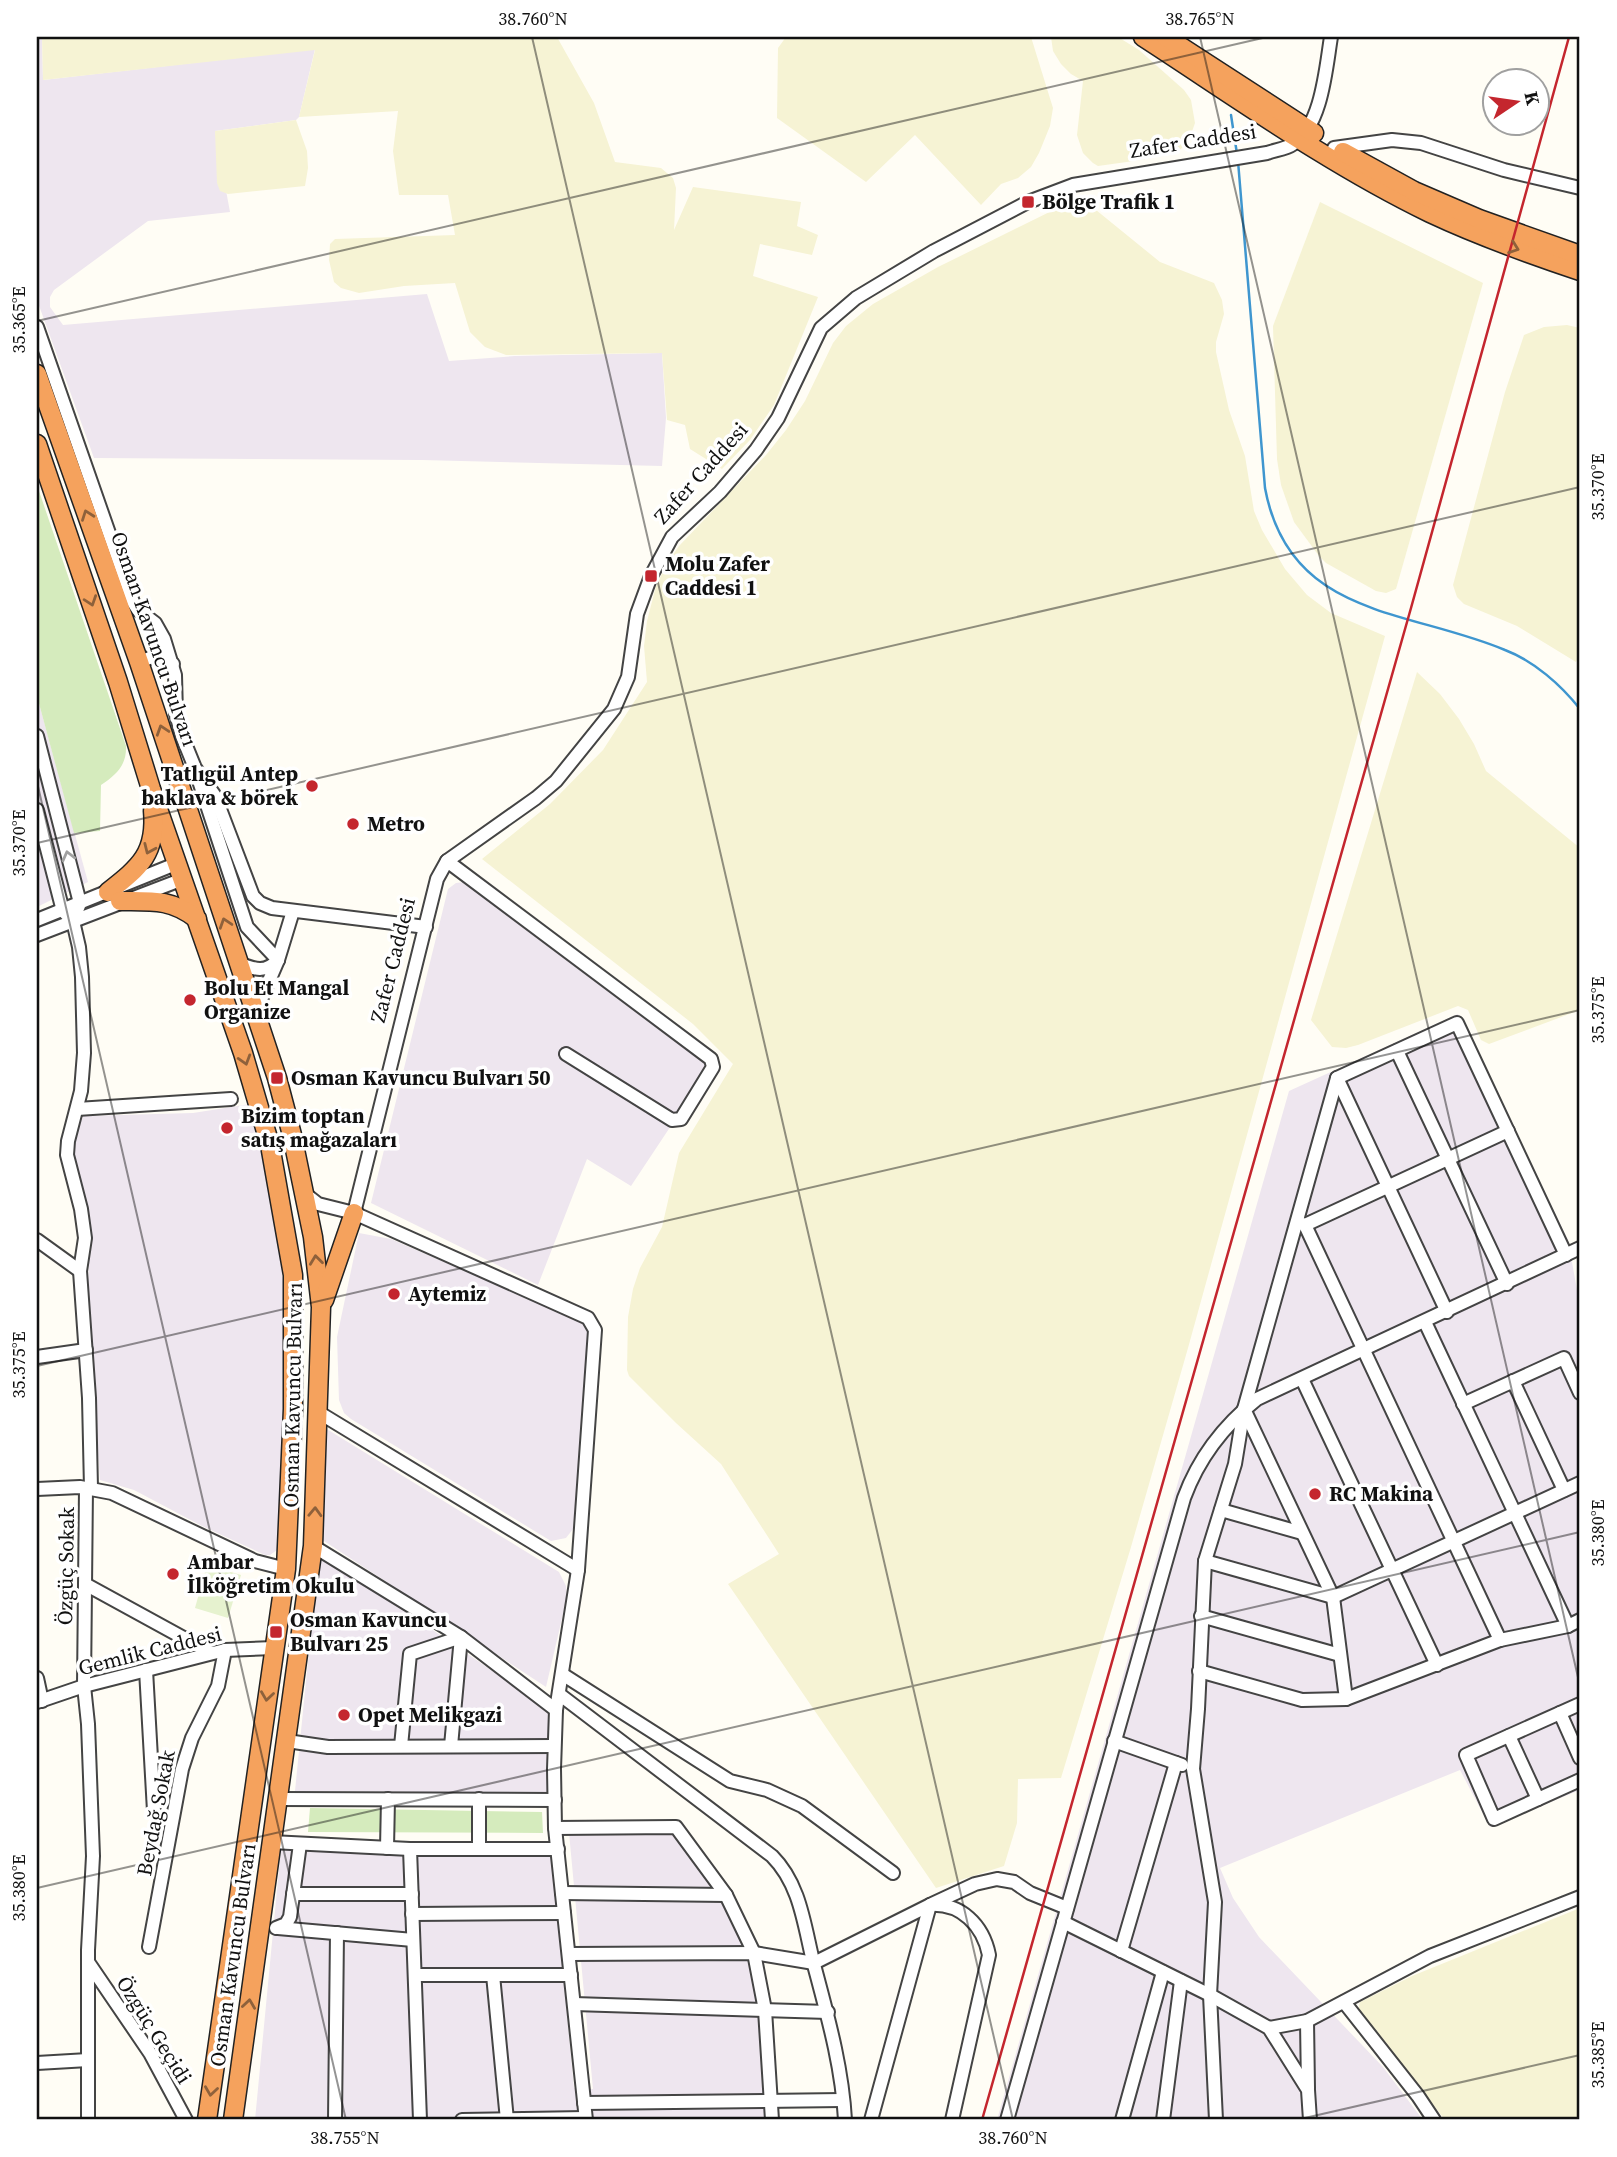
<svg xmlns="http://www.w3.org/2000/svg" width="1617" height="2157" font-family="'Source Serif 4',serif">
  <style>
    .industrial { fill: #eee6ef }
    .farmland { fill: #f6f3d4 }
    .green { fill: #d5ebbd }
    .pitch { fill: #e6f2cf }
    .lines { fill: none; stroke-linecap: round; stroke-linejoin: round }
    .stream { stroke: #3f96cf; stroke-width: 2.5 }
    .minor-casing { stroke: #444; stroke-width: 16 }
    .highway-casing { stroke: #222; stroke-width: 21 }
    .minor { stroke: #fff; stroke-width: 12 }
    .highway { stroke: #f5a25d; stroke-width: 18 }
    .rail { stroke: #c4262e; stroke-width: 2.5 }
    .oneway { stroke: #8e613b }
    .oneway2 { stroke: #a0a0a0 }
    .ticks { fill: none; stroke: #111; stroke-width: 2; stroke-opacity: 0.45 }
    .poi-dot { fill: #c4262e; stroke: #fff; stroke-width: 2.5 }
    .labels { text-anchor: middle; stroke-width: 7; stroke-linejoin: round; paint-order: stroke }
    .street-label { font-size: 21px; fill: #111; stroke: #fff }
    .poi-label { font-size: 21px; font-weight: bold; fill: #111; stroke: #fff; text-anchor: start }
    .neatline { fill: none; stroke: #111; stroke-width: 2.5 }
    .ticks-label { font-size: 18px; text-anchor: middle; fill: #111 }
  </style>
  <rect width="100%" height="100%" fill="#fffdf5"/>
  <g class="industrial">
    <polygon points="37,37 42,37 43,80 315,49 299,117 296,120 215,131 230,212 148,221 54,290 50,297 50,307 63,325 427,294 449,361 515,356 662,353 666,418 662,466 422,460 94,458 37,300"/>
    <polygon points="37,696 88,882 37,907"/>
    <polygon points="465,882 707,1062 708,1070 631,1186 587,1159 538,1285 371,1203 448,889 456,883"/>
    <polygon points="1458,1014 1568,1240 1577,1290 1580,1312 1580,1790 1490,1827 1460,1770 1220,1868 1233,1898 1259,1937 1383,2067 1423,2120 997,2120 1289,1091"/>
    <polygon points="250,1104 262,1144 279,1240 286,1314 282,1512 277,1550 270,1555 265,1555 202,1526 134,1490 100,1480 87,1313 90,1226 74,1160 76,1134 83,1116 193,1113"/>
    <polygon points="359,1233 391,1239 585,1323 590,1333 573,1529 566,1538 551,1541 351,1419 344,1413 339,1400 337,1337"/>
    <polygon points="325,1428 559,1572 566,1586 567,1597 546,1687 321,1539"/>
    <polygon points="319,1552 551,1711 548,1793 295,1791"/>
    <polygon points="568,1822 684,1829 758,1947 770,2120 255,2120 281,1848 552,1853 574,2088 593,2089"/>
  </g>
  <g class="farmland">
    <polygon points="42,37 557,37 594,103 615,162 661,168 673,178 676,188 674,230 693,187 801,202 797,226 818,235 812,255 760,244 753,276 818,297 774,405 750,440 722,469 690,449 685,425 667,420 662,353 506,355 485,347 470,332 455,283 404,286 359,293 341,288 334,282 329,260 330,244 335,239 455,235 448,195 399,195 393,151 398,111 299,117 315,50 43,80"/>
    <polygon points="786,37 1031,37 1053,108 1050,126 1039,153 1031,167 1018,178 1001,184 981,205 915,135 866,182 777,118 778,48"/>
    <polygon points="1051,37 1118,37 1139,50 1184,90 1191,100 1195,123 1188,143 1177,152 1141,160 1098,166 1093,163 1083,153 1077,135 1083,81 1071,74 1061,64 1053,51"/>
    <polygon points="296,120 307,151 308,168 305,186 228,194 220,191 217,183 215,131"/>
    <polygon points="1080,197 1160,262 1214,283 1222,300 1224,314 1216,342 1216,352 1229,410 1245,456 1254,511 1262,530 1285,569 1307,595 1331,613 1385,636 1188,1348 1131,1547 1061,1778 1018,1779 1017,1823 1004,1866 936,1888 728,1584 779,1554 721,1464 676,1423 629,1376 627,1370 628,1317 633,1289 640,1268 662,1227 679,1153 733,1064 693,1024 482,859 550,804 603,750 647,682 644,646 647,621 656,586 666,565 679,546 766,455 786,430 805,401 833,343 846,326 873,304 938,267"/>
    <polygon points="1320,202 1483,283 1396,589 1386,593 1376,591 1326,563 1319,556 1294,522 1281,485 1277,459 1273,326"/>
    <polygon points="1567,325 1580,328 1580,652 1576,662 1517,626 1464,604 1457,597 1453,585 1505,392 1524,335 1544,327"/>
    <polygon points="1417,672 1440,694 1459,719 1474,744 1486,771 1580,848 1580,1010 1489,1044 1481,1040 1468,1010 1458,1006 1358,1045 1346,1048 1332,1047 1311,1020"/>
    <polygon points="1580,1908 1580,2120 1445,2120 1392,2052 1361,2017 1358,2011 1360,2002 1412,1976"/>
  </g>
  <g class="green">
    <path d="M38,488L126,746C127,765 116,775 101,785L100,831L74,833L37,696Z"/>
    <polygon points="310,1808 542,1812 543,1833 308,1832"/>
  </g>
  <polygon class="pitch" points="207,1565 241,1575 228,1618 195,1608"/>
  <g class="lines">
    <g class="stream">
      <polyline points="1231,115 1237,154"/>
      <path d="M1238,161L1265,488C1289,618 1408,609 1505,650C1534,661 1561,685 1580,709"/>
    </g>
    <defs>
      <g id="minor">
        <polyline points="1334,148 1392,140 1421,143 1504,170 1580,188"/>
        <polyline points="37,327 133,602 138,610 155,623 164,639 175,675 176,714 182,736 195,768 215,796 253,896 260,903 272,908 426,927"/>
        <polyline points="139,662 155,656 173,664"/>
        <polyline points="37,736 80,903 73,921"/>
        <polyline points="199,781 247,927 278,960"/>
        <polyline points="37,810 63,911 73,921 79,947 82,977 84,1053 81,1091 68,1141 67,1155 81,1209 85,1238 80,1271 89,1398 91,1488"/>
        <polyline points="447,861 711,1059 713,1067 681,1119 672,1120 566,1054"/>
        <polyline points="37,920 178,863"/>
        <polyline points="37,935 183,879"/>
        <path d="M238,963C254,969 265,974 278,960"/>
        <polyline points="255,1013 278,960 293,911"/>
        <polyline points="1397,1051 1507,1284"/>
        <polyline points="1337,1078 1447,1312"/>
        <polyline points="77,1109 231,1099"/>
        <polyline points="304,1193 318,1204 354,1213 588,1318 595,1330 578,1570 556,1710 554,1769 555,1828 586,2120"/>
        <path d="M354,1213L437,879L447,861L536,798L556,781L614,709L628,677L637,614L651,576L672,537L720,492L756,450L778,418L821,328L856,298L934,251L1028,202L1073,185L1267,153C1275,150 1286,149 1293,144C1322,126 1326,67 1331,37"/>
        <polyline points="1297,1222 1305,1225 1500,1640"/>
        <polyline points="1305,1225 1508,1131"/>
        <polyline points="37,1240 80,1271"/>
        <polyline points="1425,1322 1568,1626"/>
        <polyline points="37,1357 86,1350"/>
        <polyline points="1302,1379 1437,1665"/>
        <polyline points="1513,1381 1564,1490"/>
        <polyline points="1463,1404 1564,1358 1580,1393"/>
        <polyline points="1244,1409 1333,1597 1346,1699"/>
        <polyline points="318,1412 578,1570"/>
        <polyline points="86,1488 84,1686 88,1724 93,1856 88,1950 88,2120"/>
        <polyline points="37,1489 80,1487 112,1493 255,1561 286,1569"/>
        <polyline points="1221,1510 1302,1533"/>
        <polyline points="313,1546 461,1637 556,1710"/>
        <polyline points="1205,1561 1333,1597 1580,1483"/>
        <polyline points="85,1584 211,1653"/>
        <polyline points="1201,1616 1340,1655"/>
        <polyline points="146,1670 154,1811"/>
        <polyline points="1199,1671 1302,1700 1346,1699 1500,1640 1568,1626 1580,1620"/>
        <polyline points="562,1674 730,1781 767,1790 802,1806 893,1873"/>
        <polyline points="37,1678 42,1701"/>
        <path d="M559,1694L772,1856C800,1884 804,1924 813,1961C827,2014 842,2065 845,2120"/>
        <polyline points="37,1702 84,1686 225,1650 274,1648"/>
        <polyline points="1580,1704 1466,1755 1494,1819 1580,1780"/>
        <polyline points="1560,1713 1580,1758"/>
        <polyline points="1509,1736 1538,1799"/>
        <polyline points="287,1741 328,1747 554,1746"/>
        <polyline points="1114,1741 1182,1765"/>
        <polyline points="401,1746 410,1654 461,1637 451,1746"/>
        <polyline points="278,1799 555,1800"/>
        <polyline points="479,1799 479,1849"/>
        <polyline points="555,1828 676,1827 726,1895 754,1953 765,2010 772,2120"/>
        <polyline points="271,1842 410,1849 558,1849"/>
        <polyline points="387,1848 388,1799"/>
        <polyline points="410,1849 420,2120"/>
        <polyline points="562,1893 726,1895"/>
        <polyline points="293,1894 412,1894"/>
        <polyline points="932,1904 975,1884 997,1879 1014,1882 1030,1893 1067,1908"/>
        <polyline points="412,1914 564,1913"/>
        <polyline points="1063,1922 1210,1995 1269,2028 1308,2090 1310,2120"/>
        <polyline points="276,1928 286,1924 290,1917 300,1844"/>
        <polyline points="278,1928 413,1940"/>
        <polyline points="149,1947 182,1769 192,1738 218,1686 225,1650"/>
        <polyline points="1121,1951 1176,1763"/>
        <path d="M569,1954L754,1953L814,1963L930,1905C961,1903 983,1925 989,1955L952,2120"/>
        <polyline points="88,1962 150,2053 186,2120"/>
        <polyline points="415,1975 571,1975"/>
        <polyline points="493,1975 507,2120"/>
        <polyline points="1344,2002 1418,2096 1434,2120"/>
        <polyline points="574,2004 828,2012"/>
        <polyline points="1307,2021 1308,2088"/>
        <polyline points="1269,2028 1307,2021 1430,1956 1580,1897"/>
        <polyline points="37,2063 88,2060"/>
        <polyline points="584,2103 843,2100"/>
        <polyline points="335,2120 337,1933"/>
        <polyline points="462,2120 585,2118"/>
        <polyline points="871,2120 930,1905"/>
        <path d="M1007,2120L1184,1498C1199,1457 1223,1426 1257,1399L1580,1248"/>
        <polyline points="1122,2120 1163,1972"/>
        <polyline points="1163,2120 1181,1981"/>
        <polyline points="1216,2120 1210,1995 1215,1902 1193,1769 1198,1709 1205,1561 1235,1464 1244,1409 1337,1078 1457,1023 1566,1255"/>
      </g>
      <g id="highway">
        <path d="M1143,37C1237,98 1329,164 1430,213C1479,236 1529,254 1580,271"/>
        <polyline points="1166,37 1314,133"/>
        <polyline points="1343,152 1414,191 1479,219 1580,255"/>
        <polyline points="37,374 139,662 277,1078 292,1135 313,1237 321,1307 313,1546 233,2120"/>
        <polyline points="37,444 118,682 151,789 243,1053 270,1145 293,1275 293,1409 286,1569 207,2120"/>
        <path d="M108,892C140,867 157,853 153,810"/>
        <path d="M120,901C152,901 172,899 197,919"/>
        <polyline points="324,1300 354,1213"/>
      </g>
    </defs>
    <use href="#minor" class="minor-casing"/>
    <use href="#highway" class="highway-casing"/>
    <use href="#minor" class="minor"/>
    <use href="#highway" class="highway"/>
    <polyline class="rail" points="982,2120 1411,608 1569,37"/>
  </g>
  <defs><path id="oneway-chevron" d="M-2-3.5L2.5 0L-2 3.5" fill="none" stroke-width="1.6" stroke-linecap="round" stroke-linejoin="round" transform="scale(1.75)"/></defs>
  <g class="oneway">
    <use href="#oneway-chevron" transform="translate(1514 248) rotate(20)"/>
    <use href="#oneway-chevron" transform="translate(87 515) rotate(-110)"/>
    <use href="#oneway-chevron" transform="translate(91 601) rotate(71)"/>
    <use href="#oneway-chevron" transform="translate(162 730) rotate(-108)"/>
    <use href="#oneway-chevron" transform="translate(149 849) rotate(114)"/>
    <use href="#oneway-chevron" transform="translate(225 923) rotate(-108)"/>
    <use href="#oneway-chevron" transform="translate(245 1060) rotate(73)"/>
    <use href="#oneway-chevron" transform="translate(316 1260) rotate(-97)"/>
    <use href="#oneway-chevron" transform="translate(315 1512) rotate(-88)"/>
    <use href="#oneway-chevron" transform="translate(267 1696) rotate(98)"/>
    <use href="#oneway-chevron" transform="translate(249 2004) rotate(-82)"/>
    <use href="#oneway-chevron" transform="translate(211 2091) rotate(98)"/>
  </g>
  <use class="oneway2" href="#oneway-chevron" transform="translate(68 856) rotate(-104)"/>
  <path class="ticks" d="M532,37L1013,2120M1200,37L1580,1686M37,321L1267,37M37,782L346,2120M37,843L1580,487M37,1366L1580,1010M37,1888L1580,1532M1296,2120L1580,2055"/>
  <g class="poi-dot">
    <rect x="1021" y="195" width="14" height="14" rx="3.5"/>
    <rect x="644" y="569" width="14" height="14" rx="3.5"/>
    <circle cx="312" cy="786" r="7"/>
    <circle cx="353" cy="824" r="7"/>
    <circle cx="190" cy="1000" r="7"/>
    <rect x="270" y="1071" width="14" height="14" rx="3.5"/>
    <circle cx="227" cy="1128" r="7"/>
    <circle cx="394" cy="1294" r="7"/>
    <circle cx="1315" cy="1494" r="7"/>
    <circle cx="173" cy="1574" r="7"/>
    <rect x="269" y="1625" width="14" height="14" rx="3.5"/>
    <circle cx="344" cy="1715" r="7"/>
  </g>
  <g class="labels">
    <g class="street-label">
      <text transform="translate(1193 141) rotate(-9)" y="7">Zafer Caddesi</text>
      <text transform="translate(701 473) rotate(-48)" y="7">Zafer Caddesi</text>
      <text transform="translate(154 639) rotate(71)" y="7">Osman Kavuncu Bulvarı</text>
      <text transform="translate(393 960) rotate(-76)" y="7">Zafer Caddesi</text>
      <text transform="translate(293 1395) rotate(-89)" y="7">Osman Kavuncu Bulvarı</text>
      <text transform="translate(66 1566) rotate(-89)" y="7">Özgüç Sokak</text>
      <text transform="translate(150 1651) rotate(-14)" y="7">Gemlik Caddesi</text>
      <text transform="translate(156 1813) rotate(-79)" y="7">Beydağ Sokak</text>
      <text transform="translate(233 1955) rotate(-82)" y="7">Osman Kavuncu Bulvarı</text>
      <text transform="translate(154 2030) rotate(58)" y="7">Özgüç Geçidi</text>
    </g>
    <g class="poi-label">
      <text x="1042" y="209">Bölge Trafik 1</text>
      <text x="665" y="571">Molu Zafer<tspan x="665" dy="24">Caddesi 1</tspan></text>
      <text x="298" y="781" text-anchor="end">Tatlıgül Antep<tspan x="298" dy="24">baklava &amp; börek</tspan></text>
      <text x="367" y="831">Metro</text>
      <text x="204" y="995">Bolu Et Mangal<tspan x="204" dy="24">Organize</tspan></text>
      <text x="291" y="1085">Osman Kavuncu Bulvarı 50</text>
      <text x="241" y="1123">Bizim toptan<tspan x="241" dy="24">satış mağazaları</tspan></text>
      <text x="408" y="1301">Aytemiz</text>
      <text x="1329" y="1501">RC Makina</text>
      <text x="187" y="1569">Ambar<tspan x="187" dy="24">İlköğretim Okulu</tspan></text>
      <text x="290" y="1627">Osman Kavuncu<tspan x="290" dy="24">Bulvarı 25</tspan></text>
      <text x="358" y="1722">Opet Melikgazi</text>
    </g>
  </g>
  <rect width="1617" height="2157" fill="none" stroke="#ffffff" stroke-width="77"/>
  <g transform="translate(1516 102) rotate(77)"><circle r="33" fill="#ffffff" stroke="#a0a0a0" stroke-width="2"/>
  <path d="M0-5L12 26L0 18L-12 26Z" fill="#c4262e"/>
  <text y="-10" font-size="19" font-weight="bold" text-anchor="middle" fill="#111111">K</text>
  </g>
  <rect x="38" y="38" width="1540" height="2080" class="neatline"/>
  <g class="ticks-label">
    <text x="533" y="25">38.760°N</text>
    <text x="1200" y="25">38.765°N</text>
    <text transform="translate(19 320) rotate(-90)" y="6">35.365°E</text>
    <text transform="translate(1598 487) rotate(-90)" y="6">35.370°E</text>
    <text transform="translate(19 843) rotate(-90)" y="6">35.370°E</text>
    <text transform="translate(1598 1010) rotate(-90)" y="6">35.375°E</text>
    <text transform="translate(19 1365) rotate(-90)" y="6">35.375°E</text>
    <text transform="translate(1598 1533) rotate(-90)" y="6">35.380°E</text>
    <text transform="translate(19 1888) rotate(-90)" y="6">35.380°E</text>
    <text transform="translate(1598 2055) rotate(-90)" y="6">35.385°E</text>
    <text x="345" y="2144">38.755°N</text>
    <text x="1013" y="2144">38.760°N</text>
  </g>
</svg>
